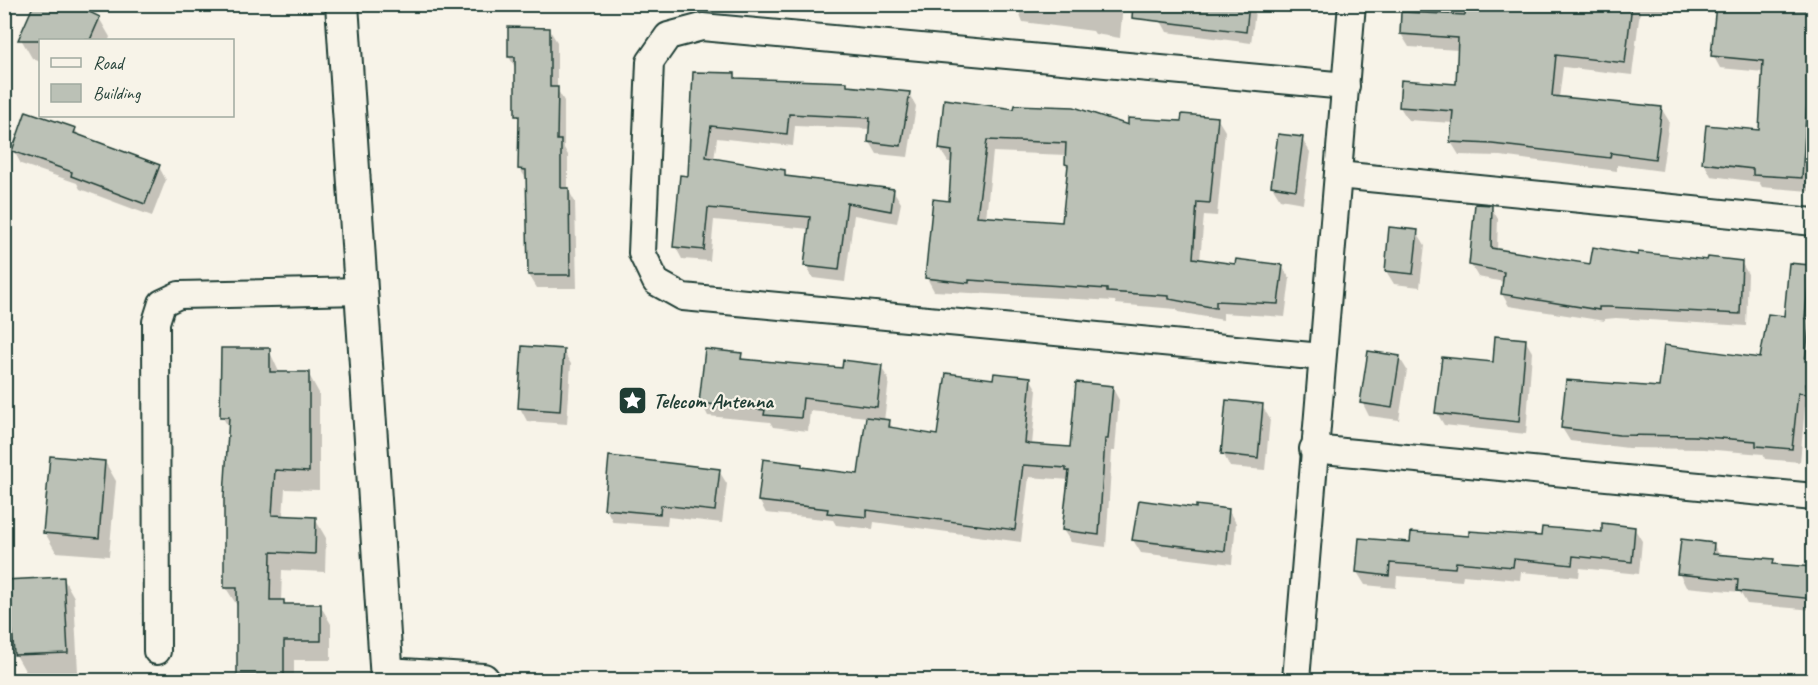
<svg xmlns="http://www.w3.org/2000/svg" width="1818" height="685" font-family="Caveat,sans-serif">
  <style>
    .shadow { fill: #0003; fill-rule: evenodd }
    .building { fill: #bbc1b6; stroke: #1f3d34; stroke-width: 1.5; fill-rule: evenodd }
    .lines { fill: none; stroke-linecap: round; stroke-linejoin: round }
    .minor-casing { stroke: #1f3d34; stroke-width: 30 }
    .tertiary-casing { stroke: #1f3d34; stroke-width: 36 }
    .minor { stroke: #f7f3e8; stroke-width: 26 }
    .tertiary { stroke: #f7f3e8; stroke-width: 32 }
    .labels { text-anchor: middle; stroke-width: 4.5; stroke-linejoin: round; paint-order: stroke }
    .poi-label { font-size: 21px; font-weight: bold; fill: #1f3d34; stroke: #f7f3e8; text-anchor: start }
  </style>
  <rect width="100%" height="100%" fill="#f7f3e8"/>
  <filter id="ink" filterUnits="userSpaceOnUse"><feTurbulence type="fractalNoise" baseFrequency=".0167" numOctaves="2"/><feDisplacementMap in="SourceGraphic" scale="12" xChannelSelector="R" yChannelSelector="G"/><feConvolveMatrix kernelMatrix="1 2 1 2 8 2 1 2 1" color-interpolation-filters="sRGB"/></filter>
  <g filter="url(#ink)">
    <g class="shadow">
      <polygon points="1016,4 1123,4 1120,38 1095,34 1093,31 1023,22"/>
      <polygon points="1162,4 1256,4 1251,43 1167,32 1161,21"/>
      <polygon points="1423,4 1814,4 1814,169 1810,169 1809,191 1762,187 1759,182 1711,176 1704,163 1760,132 1764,72 1720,68 1713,55 1717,13 1640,11 1632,75 1563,67 1559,98 1661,108 1669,121 1662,171 1617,165 1617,171 1500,156 1459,155 1451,142 1453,123 1408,120 1400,107 1457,85 1459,50 1409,47 1401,34 1402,13 1422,14"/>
      <polygon points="99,18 110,37 109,40 40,40 40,62 32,58 21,39"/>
      <polygon points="549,29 557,42 557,89 564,101 564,148 568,155 568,189 575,202 577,288 537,288 529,275 528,182 520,169 517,70 509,57"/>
      <polygon points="695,73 734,75 737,80 846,84 848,88 909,94 916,106 908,157 877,154 870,142 871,129 795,126 793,146 717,138 714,160 784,172 788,178 893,190 901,203 897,223 854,215 845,282 813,278 806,266 810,229 714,220 710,261 682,259 675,246 690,177"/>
      <path d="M945,100L1129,127L1217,118L1225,131L1217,216L1204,215L1200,261L1237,265L1282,266L1290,279L1285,317L1223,313V320L1178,312L1176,309L1116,304L1115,301L934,291L927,278L950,202L952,162H948L940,149ZM993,152L1067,155L1069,169L1063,223L986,218Z"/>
      <polygon points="75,129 79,136 159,167 166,180 152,216 80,189 77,183 21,164 14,151"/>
      <polygon points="1302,139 1310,152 1303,203 1280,199 1272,186"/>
      <polygon points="1491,207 1498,219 1497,250 1592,265 1639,257 1741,262 1748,274 1746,326 1616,318 1605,319 1605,321 1509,306 1502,294 1504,282 1478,277 1471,265"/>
      <polygon points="1417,232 1425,245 1420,287 1394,284 1386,271"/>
      <polygon points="1790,265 1814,267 1814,407 1805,407 1800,462 1765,459 1763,454 1703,449 1628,448 1570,441 1562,428 1660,388 1761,360 1785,317"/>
      <polygon points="1525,340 1532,352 1526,434 1444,425 1437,413"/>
      <polygon points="269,350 280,374 308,373 319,393 319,490 285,489 283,517 315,519 326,538 325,572 282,570 281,602 285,605 320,605 331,624 331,660 294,660 294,680 242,680 238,675 238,607 226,588 230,430 222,416"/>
      <polygon points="563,351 571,364 567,424 527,421 520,408"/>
      <polygon points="741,355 744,360 843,369 881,367 889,380 884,421 889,421 893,429 939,437 995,381 1030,378 1037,390 1032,445 1071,449 1112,387 1119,400 1115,451 1112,451 1106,547 1071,542 1063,530 1070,480 1029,477 1021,542 874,522 873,529 836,525 833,520 766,513 759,500 802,465 804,469 859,476 867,417 810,411 808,431 773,427 770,422 708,416 701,402"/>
      <polygon points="1399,357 1407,370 1399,420 1369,416 1362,402"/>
      <polygon points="1262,406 1270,419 1265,470 1230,467 1223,453"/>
      <polygon points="105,462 116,481 109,556 56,552 45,533"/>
      <polygon points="719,471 727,484 722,523 668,517 667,526 613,522 606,509"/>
      <polygon points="1197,510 1228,510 1236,523 1232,564 1141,553 1133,540"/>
      <polygon points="1634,528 1642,541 1639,574 1580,568 1579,577 1521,572 1520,580 1463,575 1462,581 1397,576 1396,588 1365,585 1357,572 1412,544 1470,538 1603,534"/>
      <polygon points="1713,544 1720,556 1773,561 1775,565 1814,568 1814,610 1747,604 1740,592 1686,587 1679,573"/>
      <polygon points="63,578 74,597 78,672 27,674 16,655 15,644 4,644 4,581"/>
    </g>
    <g class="building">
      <polygon points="34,4 73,4 100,17 90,40 18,40"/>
      <polygon points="1133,4 1249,4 1246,32 1132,18"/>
      <polygon points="1466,4 1632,4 1625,63 1556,55 1552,96 1662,107 1655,159 1611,153 1610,158 1492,144 1450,142 1453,111 1399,107 1401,80 1456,84 1458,38 1400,34 1401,12 1465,15"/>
      <polygon points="1716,4 1814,4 1814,56 1810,56 1802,178 1753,175 1753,169 1702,163 1706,125 1759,130 1763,61 1711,56"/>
      <polygon points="508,27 550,28 550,87 558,87 557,140 561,140 561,188 569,188 570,275 528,275 526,170 518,169 519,116 515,116 515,57 508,57"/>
      <polygon points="693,72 735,73 735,78 847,82 847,86 910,92 901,146 868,142 870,118 789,114 787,134 711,126 706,157 785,170 785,176 894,189 891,211 847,203 839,270 804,266 810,217 708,208 704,250 673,247 680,175 688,176"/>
      <path d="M944,99L1014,109L1015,105L1074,107L1128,125V118L1181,121L1182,114L1218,117L1210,203L1197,202L1193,258L1235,264L1236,259L1283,265L1278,304L1216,301V308L1169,299V296L1107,292V289L969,280V283L925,278L933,199L949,201L952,151L939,149ZM987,140L1066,143L1065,164L1068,165L1062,222L977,216Z"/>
      <polygon points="26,111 76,128 74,133 160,165 145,204 71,176 72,172 12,151"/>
      <polygon points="1278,134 1303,137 1296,190 1271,186"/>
      <polygon points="1475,204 1492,205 1491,248 1590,264 1593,247 1638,255 1638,252 1707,260 1708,257 1742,261 1740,314 1608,307 1599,307 1599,310 1501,294 1504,272 1469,265"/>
      <polygon points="1389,227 1418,230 1413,274 1385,271"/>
      <polygon points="1789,263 1810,265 1805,318 1810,319 1805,361 1814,361 1814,384 1806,384 1807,394 1798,393 1792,449 1756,446 1756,441 1694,436 1619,435 1561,428 1566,380 1659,387 1664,345 1760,358 1768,314 1784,316"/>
      <polygon points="1495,336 1526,339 1519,422 1435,413 1442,357 1493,362"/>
      <polygon points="522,346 564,349 560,411 518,408"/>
      <polygon points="221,348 270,348 270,372 309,372 309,472 275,470 272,515 316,517 315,554 271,552 270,600 284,600 284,604 321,604 321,641 284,641 284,675 237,675 237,588 224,588 224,496 229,417 220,417"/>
      <polygon points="705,349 742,353 741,359 842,368 843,360 882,365 877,407 803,398 801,418 764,415 765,410 699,403"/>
      <polygon points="1368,351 1400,356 1392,408 1360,403"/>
      <polygon points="946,373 993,379 994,373 1031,377 1025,443 1029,444 1070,447 1076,382 1113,386 1108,439 1105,439 1099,535 1062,530 1069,471 1066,471 1066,468 1023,465 1015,530 867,510 867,517 827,513 828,509 758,501 763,459 802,464 802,467 858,474 866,417 890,420 889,427 937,435"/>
      <polygon points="1226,400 1263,404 1258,458 1221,454"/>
      <polygon points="50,456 105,461 99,538 43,533"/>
      <polygon points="609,456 720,469 715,511 661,505 660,514 604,509"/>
      <polygon points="1139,500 1196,508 1196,505 1229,509 1225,551 1132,540"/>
      <polygon points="1602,523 1635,527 1632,562 1573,556 1572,565 1514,559 1513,567 1456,562 1455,568 1390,563 1389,576 1356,572 1359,538 1410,542 1411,532 1469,536 1469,531 1541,536 1542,527 1602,532"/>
      <polygon points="1681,539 1714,543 1713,554 1774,559 1773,564 1814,567 1814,599 1737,591 1738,580 1677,574"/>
      <polygon points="64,577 68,653 14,655 12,625 4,625 4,580"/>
    </g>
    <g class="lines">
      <defs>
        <g id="minor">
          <polyline points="1338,175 1814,222"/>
          <polyline points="1322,357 683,297 656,282 642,253 650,62 668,36 702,27 1346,86"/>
          <polyline points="1313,449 1814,497"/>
          <polyline points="157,651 156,322 162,303 179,295 362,291"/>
          <polyline points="1296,680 1352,4"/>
        </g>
        <g id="tertiary">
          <polyline points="342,4 387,680"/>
          <polyline points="387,674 483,680"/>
        </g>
      </defs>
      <use href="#minor" class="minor-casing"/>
      <use href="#tertiary" class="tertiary-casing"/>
      <use href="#minor" class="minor"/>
      <use href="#tertiary" class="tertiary"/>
    </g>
  </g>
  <defs>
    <symbol id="sight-square" viewBox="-11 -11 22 22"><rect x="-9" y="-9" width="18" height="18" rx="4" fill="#1f3d34" stroke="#f7f3e8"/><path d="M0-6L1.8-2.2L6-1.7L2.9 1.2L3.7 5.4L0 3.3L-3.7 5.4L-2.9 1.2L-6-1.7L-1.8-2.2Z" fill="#fff"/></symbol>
  </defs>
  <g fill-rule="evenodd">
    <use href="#sight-square" x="616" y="384" width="33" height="33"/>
  </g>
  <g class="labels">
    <g class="poi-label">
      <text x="653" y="408">Telecom Antenna</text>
    </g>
  </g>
  <rect width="1818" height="685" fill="none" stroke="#f7f3e8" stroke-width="24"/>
  <rect x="12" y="12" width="1794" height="661" fill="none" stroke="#1f3d34" stroke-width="2" filter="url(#ink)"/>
  <rect x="39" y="39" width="195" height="78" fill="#f7f3e8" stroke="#a1aaa0" stroke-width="1.5"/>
  <rect x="51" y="58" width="30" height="9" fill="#f7f3e8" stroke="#a1aaa0" stroke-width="1.5"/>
  <text x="93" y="69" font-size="18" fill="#1f3d34">Road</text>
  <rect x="51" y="84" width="30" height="18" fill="#bbc1b6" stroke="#a1aaa0" stroke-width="1.5"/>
  <text x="93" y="99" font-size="18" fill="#1f3d34">Building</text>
</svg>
